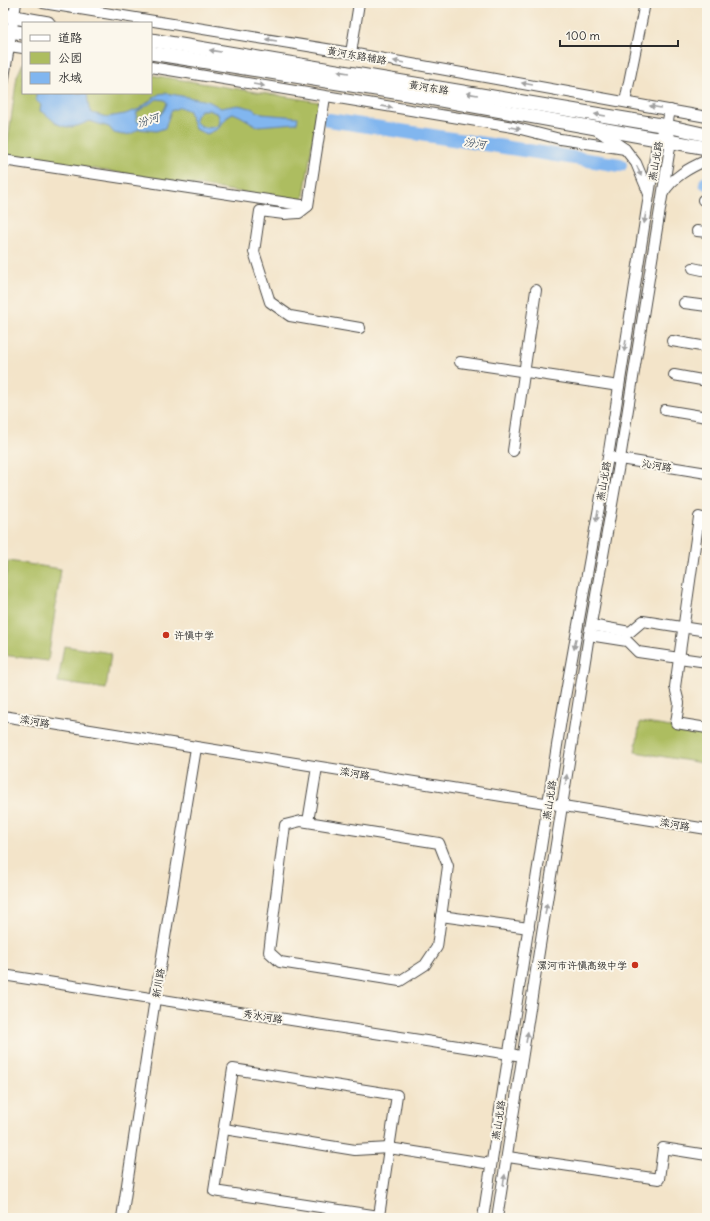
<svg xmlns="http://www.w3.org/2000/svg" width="710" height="1221" font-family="Delius,'LXGW WenKai TC',sans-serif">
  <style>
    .green { fill: #adbd60; stroke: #6c7446 }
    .water { fill: #81b6ef; stroke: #56708d; fill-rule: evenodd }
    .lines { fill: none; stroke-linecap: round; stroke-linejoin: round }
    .river { stroke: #81b6ef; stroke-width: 14 }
    .minor-casing { stroke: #494743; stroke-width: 12 }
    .major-casing { stroke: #494743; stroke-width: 15 }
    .minor { stroke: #fff; stroke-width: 10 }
    .major { stroke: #fff; stroke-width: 13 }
    .oneway { fill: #a0a0a0 }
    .poi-dot { fill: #c8321e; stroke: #fbf7ec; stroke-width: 1.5 }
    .labels { text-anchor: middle; stroke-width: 4; stroke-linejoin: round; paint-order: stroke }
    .street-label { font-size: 10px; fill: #2b2b2b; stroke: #fbf7ec }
    .poi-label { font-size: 10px; fill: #2b2b2b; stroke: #fbf7ec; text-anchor: start }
    .water-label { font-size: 11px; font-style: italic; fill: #455566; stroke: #fbf7ec }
  </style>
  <rect width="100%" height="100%" fill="#fbf7ec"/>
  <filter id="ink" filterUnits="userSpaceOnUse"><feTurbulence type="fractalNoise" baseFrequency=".025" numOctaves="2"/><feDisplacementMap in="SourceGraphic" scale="8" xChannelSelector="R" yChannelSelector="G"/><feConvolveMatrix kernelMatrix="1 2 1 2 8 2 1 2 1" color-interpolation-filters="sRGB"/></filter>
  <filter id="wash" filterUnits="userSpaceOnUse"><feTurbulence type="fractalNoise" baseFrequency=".012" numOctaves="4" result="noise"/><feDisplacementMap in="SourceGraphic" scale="16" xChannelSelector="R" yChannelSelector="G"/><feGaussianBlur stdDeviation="0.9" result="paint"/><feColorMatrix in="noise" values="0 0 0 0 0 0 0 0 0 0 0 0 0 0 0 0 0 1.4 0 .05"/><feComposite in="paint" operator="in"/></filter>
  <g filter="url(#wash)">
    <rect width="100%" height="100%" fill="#f3e4c9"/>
    <g class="green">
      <polygon points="23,63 23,93 151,93 151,75 319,102 303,202 6,155 17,76"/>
      <polygon points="8,561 61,569 48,661 3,655 3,594"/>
      <polygon points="64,646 111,653 106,689 58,682"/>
      <polygon points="640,722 707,733 702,763 635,752"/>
    </g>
    <path class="water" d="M36,93H87L89,109L92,113L107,117L125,114L139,109L159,94L166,93L208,101L221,108L238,105L251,108L262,114L298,117L297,123L257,126L240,116L233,113L229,115L218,129L207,134L195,129L189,111L180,107L171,111L165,128L156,131L139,129L131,134L123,135L114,133L109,127L89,121C79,126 69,130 58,124C52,121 48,114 40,111L41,105L36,100ZM157,99L165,100L167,103C163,116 152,124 138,122L136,119L137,112ZM201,110H209L218,114L220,122L218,126C208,129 202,129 195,121L196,116Z"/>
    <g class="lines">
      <g class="river">
        <polyline points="329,120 620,165"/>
        <polyline points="706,183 707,183"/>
      </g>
    </g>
  </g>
  <g filter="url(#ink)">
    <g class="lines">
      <defs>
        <g id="minor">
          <polyline points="43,3 351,53 707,117"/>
          <polyline points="3,45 23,48"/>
          <polyline points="351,53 359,3"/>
          <polyline points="151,67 513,127 560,139 625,149"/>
          <polyline points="3,84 16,3"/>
          <polyline points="625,102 645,3"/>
          <polyline points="597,130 625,149 636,163 649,194"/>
          <polyline points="3,160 308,206 325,97"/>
          <path d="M663,193C674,176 689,168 707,160"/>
          <polyline points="703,200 707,201"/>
          <polyline points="308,206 299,213 284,214 260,211 254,252 270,302 290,316 360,328"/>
          <polyline points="697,231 707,232"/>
          <polyline points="693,268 707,271"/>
          <polyline points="684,303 707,306"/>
          <polyline points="672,341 707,347"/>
          <polyline points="460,362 619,386"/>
          <polyline points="674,375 707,381"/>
          <polyline points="665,410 707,417"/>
          <polyline points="513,451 536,290"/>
          <polyline points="614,458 707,473"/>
          <polyline points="707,519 699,517 675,687 679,703 676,723 707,728"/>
          <polyline points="591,625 630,632 643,621 707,631"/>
          <polyline points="589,635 627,641 638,652 707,662"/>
          <polyline points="3,716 707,829"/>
          <polygon points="301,821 439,843 448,866 437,947 425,965 400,981 280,962 269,952 285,825"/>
          <polyline points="308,822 317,767"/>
          <polyline points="441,916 529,928"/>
          <polyline points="3,975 516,1055"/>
          <polygon points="233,1069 397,1095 379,1216 214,1191"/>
          <polyline points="224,1129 355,1150 389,1148 491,1164"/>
          <polyline points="508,1157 659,1179 663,1148 707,1155"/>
          <polyline points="122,1218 155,999 196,748"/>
          <polyline points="483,1218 561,720 608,457 658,138 667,126 670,110"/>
          <polyline points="497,1218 589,635 620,459 671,141 669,134"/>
        </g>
        <g id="major">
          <polyline points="3,15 48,23"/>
          <polyline points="3,30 23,33"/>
          <polyline points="151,40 667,126 707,135"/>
          <polyline points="151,53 407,94 707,148"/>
        </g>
      </defs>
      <use href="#minor" class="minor-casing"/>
      <use href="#major" class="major-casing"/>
      <use href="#minor" class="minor"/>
      <use href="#major" class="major"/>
    </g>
    <defs><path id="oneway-solid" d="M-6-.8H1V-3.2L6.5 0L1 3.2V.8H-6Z"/></defs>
    <g class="oneway">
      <use href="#oneway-solid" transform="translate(271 40) rotate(-171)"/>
      <use href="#oneway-solid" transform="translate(215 51) rotate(-171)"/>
      <use href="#oneway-solid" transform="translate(399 62) rotate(-170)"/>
      <use href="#oneway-solid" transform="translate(343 72) rotate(-171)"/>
      <use href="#oneway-solid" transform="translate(527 84) rotate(-170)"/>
      <use href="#oneway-solid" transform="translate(259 85) rotate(10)"/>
      <use href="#oneway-solid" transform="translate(472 94) rotate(-171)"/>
      <use href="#oneway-solid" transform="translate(387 107) rotate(9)"/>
      <use href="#oneway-solid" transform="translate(655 107) rotate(-170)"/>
      <use href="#oneway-solid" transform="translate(600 115) rotate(-171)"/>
      <use href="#oneway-solid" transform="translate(515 128) rotate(12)"/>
      <use href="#oneway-solid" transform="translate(639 171) rotate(67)"/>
      <use href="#oneway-solid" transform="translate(645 218) rotate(99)"/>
      <use href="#oneway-solid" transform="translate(625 346) rotate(99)"/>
      <use href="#oneway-solid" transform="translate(597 516) rotate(100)"/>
      <use href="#oneway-solid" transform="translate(575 644) rotate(100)"/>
      <use href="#oneway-solid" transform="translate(566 780) rotate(-81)"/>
      <use href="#oneway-solid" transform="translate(546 909) rotate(-81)"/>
      <use href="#oneway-solid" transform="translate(527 1037) rotate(-81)"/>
      <use href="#oneway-solid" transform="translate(504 1180) rotate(-80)"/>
    </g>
  </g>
  <g class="poi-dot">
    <circle cx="166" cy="635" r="4"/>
    <circle cx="635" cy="965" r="4"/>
  </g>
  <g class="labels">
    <g class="street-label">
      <text transform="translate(357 55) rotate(10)" y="4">黄河东路辅路</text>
      <text transform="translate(429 87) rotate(9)" y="4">黄河东路</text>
      <text transform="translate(655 161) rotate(-80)" y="4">燕山北路</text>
      <text transform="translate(657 465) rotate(9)" y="4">沁河路</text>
      <text transform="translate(603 481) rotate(-80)" y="4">燕山北路</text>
      <text transform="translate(35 721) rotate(9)" y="4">滦河路</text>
      <text transform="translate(355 773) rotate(9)" y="4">滦河路</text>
      <text transform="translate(549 800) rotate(-81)" y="4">燕山北路</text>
      <text transform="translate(675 824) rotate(9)" y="4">滦河路</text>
      <text transform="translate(158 983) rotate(-81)" y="4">新川路</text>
      <text transform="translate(263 1016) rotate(9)" y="4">秀水河路</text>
      <text transform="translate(498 1120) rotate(-81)" y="4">燕山北路</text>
    </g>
    <g class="poi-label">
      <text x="174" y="639">许慎中学</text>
      <text x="627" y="969" text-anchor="end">漯河市许慎高级中学</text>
    </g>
    <g class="water-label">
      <text transform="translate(148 120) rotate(-18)" y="4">汾河</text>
      <text transform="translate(475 143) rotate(9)" y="4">汾河</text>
    </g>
  </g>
  <rect width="710" height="1221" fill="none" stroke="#fbf7ec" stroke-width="16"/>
  <rect x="22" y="22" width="130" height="72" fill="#fbf7ec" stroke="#a8a59f"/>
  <rect x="30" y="35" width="20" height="6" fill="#ffffff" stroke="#a8a59f"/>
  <text x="58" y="42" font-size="12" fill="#2b2b2b">道路</text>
  <rect x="30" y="52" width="20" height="12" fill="#adbd60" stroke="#a8a59f"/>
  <text x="58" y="62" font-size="12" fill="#2b2b2b">公园</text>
  <rect x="30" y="72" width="20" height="12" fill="#81b6ef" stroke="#a8a59f"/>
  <text x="58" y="82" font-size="12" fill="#2b2b2b">水域</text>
  <path d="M560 40v6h118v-6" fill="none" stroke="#2b2b2b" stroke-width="2"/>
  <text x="566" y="40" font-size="12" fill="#2b2b2b" stroke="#fbf7ec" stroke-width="3" paint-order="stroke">100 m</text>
</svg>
